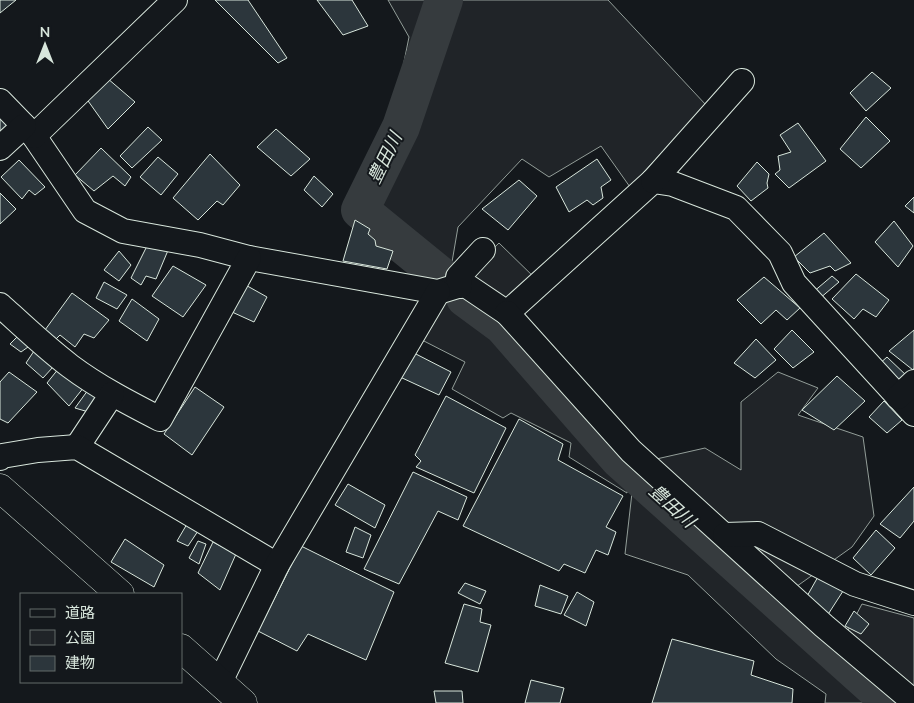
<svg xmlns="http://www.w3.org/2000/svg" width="914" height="703" font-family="'Nunito Sans','Noto Sans JP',sans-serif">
  <rect width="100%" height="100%" fill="#14181c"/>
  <!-- green -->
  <g fill="#202428" stroke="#939e99">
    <polygon points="388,0 608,0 706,105 630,187 601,146 549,177 522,159 458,227 451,268 375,205 409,37"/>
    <polygon points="499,243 537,280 505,306 465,276"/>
    <polygon points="452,294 499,328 628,480 627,493 569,457 571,443 511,413 503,418 452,389 465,362 420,339"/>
    <polygon points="778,372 818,388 798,415 863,437 874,516 852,547 793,589 652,460 705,448 741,470 741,402"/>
    <polygon points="633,484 704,544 877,703 825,703 826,694 776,659 688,575 625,554"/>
    <polygon points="862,604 914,618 914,689 846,634"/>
  </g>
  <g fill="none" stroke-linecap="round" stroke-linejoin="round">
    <!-- river -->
    <g stroke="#363b3e" stroke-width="38">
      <polyline points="444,0 401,127 360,210 446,280"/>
      <polyline points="465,298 503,326 619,459 891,703"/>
    </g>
  </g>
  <!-- building -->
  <g fill="#2c363c" stroke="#d8e6dc">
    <polygon points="0,0 16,0 0,13"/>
    <polygon points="215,0 248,0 287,58 278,63"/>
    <polygon points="317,0 352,0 368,26 343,35"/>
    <polygon points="872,72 891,88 866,111 850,93"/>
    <polygon points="107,78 135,102 108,129 86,98"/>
    <polygon points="866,117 890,141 861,168 840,149"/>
    <polygon points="0,118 9,126 0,135"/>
    <polygon points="798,123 826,161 789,188 775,174 780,170 778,156 791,152 780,135"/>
    <polygon points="148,127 162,140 132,168 120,156"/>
    <polygon points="276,129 310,159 291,176 257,147"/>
    <polygon points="101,148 131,177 125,186 113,176 94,191 75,175"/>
    <polygon points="210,154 240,185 223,205 217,201 198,220 173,198"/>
    <polygon points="158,157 178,174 161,195 140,177"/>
    <polygon points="597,159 611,180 601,187 603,198 593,205 587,200 569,212 556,187"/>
    <polygon points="19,160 45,187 35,195 29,190 22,199 1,177"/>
    <polygon points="757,162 769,174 767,183 768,188 751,201 737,186"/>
    <polygon points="314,176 333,194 322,207 304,190"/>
    <polygon points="519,180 537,196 508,230 482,209"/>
    <polygon points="0,193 16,209 0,224"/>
    <polygon points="914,197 914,213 905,206"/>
    <polygon points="355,220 370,229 368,234 375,240 376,246 393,251 387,269 343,261"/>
    <polygon points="894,221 913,246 898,267 875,242"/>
    <polygon points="824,233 851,263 835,271 830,266 810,273 794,257"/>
    <polygon points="148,244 169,248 156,279 146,276 141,285 131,278"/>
    <polygon points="119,251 131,265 119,281 104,270"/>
    <polygon points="173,266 206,285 183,317 152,296"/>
    <polygon points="856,274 889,300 876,317 863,309 854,319 832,299"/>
    <polygon points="832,276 839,282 819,299 812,293"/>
    <polygon points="764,277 800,308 787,320 776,310 761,324 737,300"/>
    <polygon points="104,282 127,295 117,309 96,298"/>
    <polygon points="242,283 267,297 254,322 232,312"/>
    <polygon points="72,293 109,320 94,338 84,334 75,347 60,335 55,340 45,330"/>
    <polygon points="132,299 159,319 147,341 119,321"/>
    <polygon points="792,330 814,352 793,368 774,349"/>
    <polygon points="914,330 914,368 913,370 889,351"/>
    <polygon points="19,335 28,347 21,352 10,344"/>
    <polygon points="756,339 776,360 755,378 734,363"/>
    <polygon points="34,351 53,367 43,378 26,363"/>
    <polygon points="412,352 451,372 439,395 400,377"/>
    <polygon points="887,357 908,377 898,389 878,365"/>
    <polygon points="59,368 84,387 69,406 47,383"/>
    <polygon points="9,372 37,392 8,423 0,419 0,382"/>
    <polygon points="837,376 865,401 834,430 802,410"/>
    <polygon points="195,387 224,407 192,455 164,434"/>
    <polygon points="88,390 100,399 92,413 75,408"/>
    <polygon points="446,396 506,428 474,493 416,467 421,461 415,455"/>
    <polygon points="884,401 902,420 887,433 869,417"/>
    <polygon points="519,419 563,444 558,460 623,496 606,527 616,532 608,555 596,550 585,573 564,564 559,571 463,526"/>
    <polygon points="413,472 467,497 458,520 438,511 399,584 364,569"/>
    <polygon points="348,484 385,505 375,528 335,505"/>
    <polygon points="914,487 914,521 900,538 880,524"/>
    <polygon points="187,524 200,528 188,546 177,541"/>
    <polygon points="355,527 371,535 363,558 346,552"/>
    <polygon points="876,530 895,548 871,575 853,558"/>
    <polygon points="125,539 164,565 154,587 111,562"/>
    <polygon points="198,541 206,544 199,564 189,558"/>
    <polygon points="213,542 236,554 220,590 198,573"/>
    <polygon points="301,546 394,592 366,660 308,634 297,651 258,631"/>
    <polygon points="819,575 845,588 827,616 802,605"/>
    <polygon points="465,583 486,591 480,604 458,593"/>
    <polygon points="540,585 568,596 561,614 535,606"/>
    <polygon points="577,592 594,602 586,626 564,615"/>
    <polygon points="464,604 482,609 480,622 491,625 478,672 445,663"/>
    <polygon points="854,611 869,624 861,634 845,626"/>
    <polygon points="672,639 754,661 751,675 793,689 792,703 652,703"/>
    <polygon points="531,680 564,688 560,703 525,703"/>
    <polygon points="434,691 462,691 463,703 436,703"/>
  </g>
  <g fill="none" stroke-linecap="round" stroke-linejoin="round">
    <!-- minor casing -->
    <g stroke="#d8e6dc" stroke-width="26">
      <g id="minor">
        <polyline points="0,101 34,136 85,211 123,231 200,245 249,258 438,292 464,284 507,313 653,181 673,184 736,208 780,253 794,283 914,414"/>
        <polyline points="34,136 175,0"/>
        <polyline points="0,148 24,126"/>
        <polyline points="653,181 742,81"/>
        <polyline points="460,286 458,277 483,250"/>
        <path d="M0,305c23,21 45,42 70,61 28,21 59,37 90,53l89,-161"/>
        <polyline points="507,313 631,451 824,626 914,702"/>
        <polyline points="898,397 914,382"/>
        <polyline points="77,447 112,394"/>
        <polyline points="0,458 2,456 38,450 77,447 277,565"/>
        <polyline points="725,535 758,534 855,584 914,603"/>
        <polyline points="220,682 277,565 438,292"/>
      </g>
    </g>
    <!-- major casing -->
    <g stroke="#d8e6dc" stroke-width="29">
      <g id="major">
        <polyline points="0,488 120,594"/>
        <polyline points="181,648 243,703"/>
      </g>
    </g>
    <!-- minor -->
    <use href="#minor" stroke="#14181c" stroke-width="24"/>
    <!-- major -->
    <use href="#major" stroke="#14181c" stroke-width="28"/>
  </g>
  <g text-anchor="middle" stroke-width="4" stroke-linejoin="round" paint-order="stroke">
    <!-- water labels -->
    <g font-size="18" font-style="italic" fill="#d8e6dc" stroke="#14181c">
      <text transform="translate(385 158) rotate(-64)" y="6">豊田川</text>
      <text transform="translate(672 506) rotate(42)" y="6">豊田川</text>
    </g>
  </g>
  <!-- legend -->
  <rect x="20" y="593" width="162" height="90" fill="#14181c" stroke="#626a69"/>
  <rect x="30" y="609" width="25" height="8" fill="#14181c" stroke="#626a69"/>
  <text x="65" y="618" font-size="15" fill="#d8e6dc">道路</text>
  <rect x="30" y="630" width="25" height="15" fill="#202428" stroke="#626a69"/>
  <text x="65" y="643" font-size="15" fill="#d8e6dc">公園</text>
  <rect x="30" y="656" width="25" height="15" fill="#2c363c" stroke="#626a69"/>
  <text x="65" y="668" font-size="15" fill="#d8e6dc">建物</text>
  <!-- north arrow -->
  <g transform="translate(45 45)" stroke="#14181c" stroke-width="4" paint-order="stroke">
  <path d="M0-4L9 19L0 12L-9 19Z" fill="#d8e6dc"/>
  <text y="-8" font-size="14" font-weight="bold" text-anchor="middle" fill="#d8e6dc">N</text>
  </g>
</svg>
